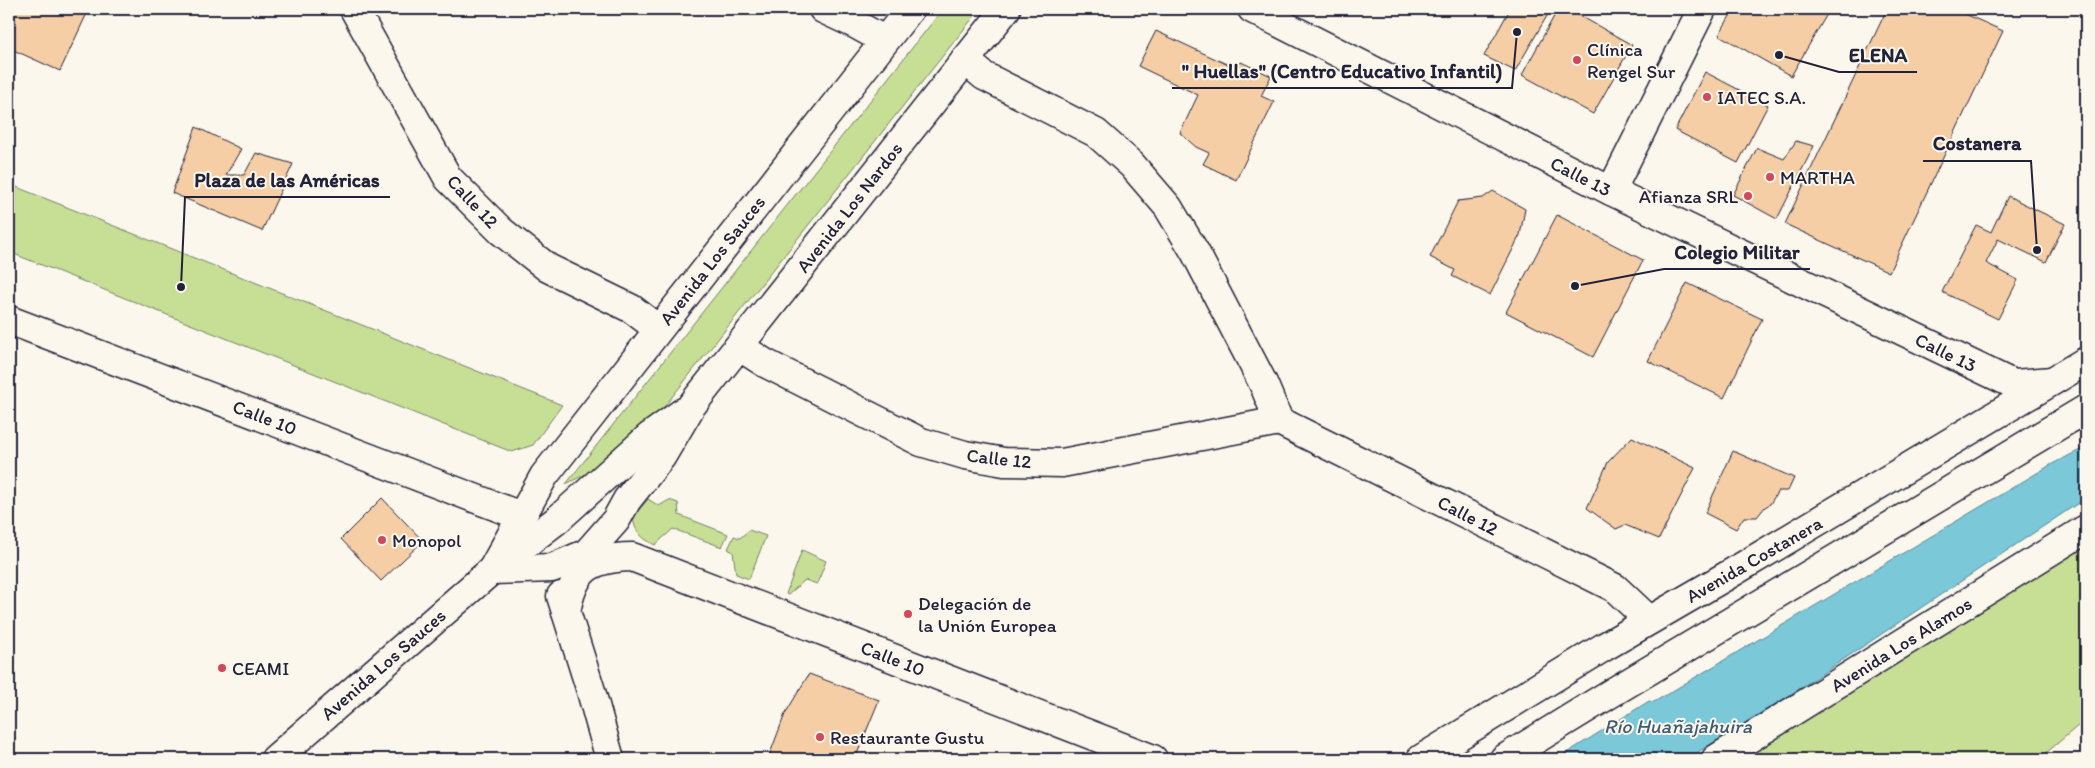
<svg xmlns="http://www.w3.org/2000/svg" width="2095" height="768" font-family="Itim,sans-serif">
  <rect width="100%" height="100%" fill="#fbf7ec"/>
  <filter id="ink" filterUnits="userSpaceOnUse"><feTurbulence type="fractalNoise" baseFrequency=".02" numOctaves="2"/><feDisplacementMap in="SourceGraphic" scale="10" xChannelSelector="R" yChannelSelector="G"/><feConvolveMatrix kernelMatrix="1 2 1 2 8 2 1 2 1" color-interpolation-filters="sRGB"/></filter>
  <g filter="url(#ink)">
    <!-- green -->
    <g fill="#c6df95" stroke="#748068">
      <polygon points="943,9 980,9 664,407 596,469 566,484"/>
      <polygon points="9,184 562,405 533,445 512,452 9,252"/>
      <path d="M648,499l11,7 10,-6 9,3 1,12 49,19 -6,13 -49,-18 -18,16c-12,-6 -21,-13 -22,-28z"/>
      <polygon points="749,530 766,536 749,579 736,574 733,552 728,549 734,536 740,538"/>
      <polygon points="2086,533 2086,719 2039,759 1728,759"/>
      <polygon points="802,550 826,561 817,584 805,580 788,595 786,594"/>
    </g>
    <!-- water -->
    <polygon fill="#7ac8d8" stroke="#578699" points="2086,447 2086,498 1790,695 1687,759 1557,759 1649,701 1654,702 2052,464"/>
    <!-- building -->
    <g fill="#f6cea5" stroke="#22223b">
      <polygon points="9,9 89,9 60,71 9,48"/>
      <polygon points="1510,9 1551,9 1515,71 1484,56"/>
      <polygon points="1558,9 1568,9 1632,45 1593,114 1522,75"/>
      <polygon points="1734,9 1830,9 1791,76 1719,35"/>
      <polygon points="1887,9 1954,9 2003,31 1889,272 1785,224"/>
      <polygon points="1156,31 1237,69 1241,62 1271,76 1261,96 1274,102 1236,180 1203,164 1209,153 1196,147 1180,133 1198,95 1138,66"/>
      <polygon points="1705,72 1768,105 1738,163 1675,130"/>
      <polygon points="196,127 241,149 226,175 244,175 256,153 293,164 262,231 172,193"/>
      <polygon points="1796,141 1814,146 1777,219 1733,195 1757,148 1784,159"/>
      <polygon points="1493,191 1525,209 1520,235 1490,295 1452,276 1455,270 1430,257 1458,201 1483,198"/>
      <polygon points="2008,196 2065,224 2046,262 1998,239 1986,263 2018,280 1998,319 1942,292 1976,225 1991,232"/>
      <polygon points="1557,215 1643,260 1593,357 1506,312"/>
      <polygon points="1687,283 1762,319 1724,398 1648,361"/>
      <polygon points="1632,437 1695,468 1659,539 1625,525 1616,529 1587,508 1608,462"/>
      <polygon points="1733,451 1794,478 1788,491 1778,491 1770,504 1765,507 1757,517 1744,517 1736,529 1705,513"/>
      <polygon points="382,498 423,541 381,581 341,539"/>
      <polygon points="809,674 879,700 855,759 768,759 785,714"/>
    </g>
    <g fill="none" stroke-linecap="round" stroke-linejoin="round">
      <!-- street casing -->
      <g stroke="#22223b" stroke-width="31">
        <g id="street">
          <polyline points="354,9 448,178 501,231 548,268 632,309 658,329"/>
          <polyline points="823,9 855,24 884,40"/>
          <polyline points="1252,9 1611,191 2013,384 2052,381"/>
          <polyline points="965,60 984,76 1096,133 1132,165 1168,207 1195,252 1263,383 1279,421"/>
          <polyline points="1611,191 1702,9"/>
          <polyline points="9,320 521,516"/>
          <polyline points="740,347 765,363 921,442 965,455 1004,462 1062,463 1279,421 1615,588 1649,620"/>
          <polyline points="561,596 591,691 610,759"/>
          <path d="M566,612c8,-43 23,-54 66,-55l521,202"/>
          <polyline points="1716,759 2086,529"/>
        </g>
      </g>
      <!-- secondary casing -->
      <g stroke="#22223b" stroke-width="31">
        <g id="secondary">
          <polyline points="492,570 552,568 587,553 616,520 627,500 662,456 692,405 1006,9"/>
          <polyline points="492,570 544,476 910,9"/>
          <polyline points="275,759 492,570 557,520 650,436 683,412"/>
          <polyline points="1421,759 1604,647 1728,575 2086,361"/>
          <polyline points="1504,759 1608,695 2086,409"/>
        </g>
      </g>
      <!-- street -->
      <use href="#street" stroke="#fbf7ec" stroke-width="28"/>
      <!-- secondary -->
      <use href="#secondary" stroke="#fbf7ec" stroke-width="28"/>
    </g>
  </g>
  <!-- markers -->
  <g fill="#d1495b" stroke="#fbf7ec" stroke-width="2">
    <circle cx="1577" cy="60" r="5"/>
    <circle cx="1707" cy="97" r="5"/>
    <circle cx="1770" cy="177" r="5"/>
    <circle cx="1748" cy="196" r="5"/>
    <circle cx="382" cy="540" r="5"/>
    <circle cx="908" cy="614" r="5"/>
    <circle cx="222" cy="668" r="5"/>
    <circle cx="820" cy="737" r="5"/>
  </g>
  <g text-anchor="middle" stroke-width="4" stroke-linejoin="round" paint-order="stroke">
    <!-- poi labels -->
    <g font-size="19" fill="#22223b" stroke="#fbf7ec" text-anchor="start">
      <text x="1587" y="56">Clínica<tspan x="1587" dy="22">Rengel Sur</tspan></text>
      <text x="1717" y="104">IATEC S.A.</text>
      <text x="1780" y="184">MARTHA</text>
      <text x="1738" y="203" text-anchor="end">Afianza SRL</text>
      <text x="392" y="547">Monopol</text>
      <text x="918" y="610">Delegación de<tspan x="918" dy="22">la Unión Europea</tspan></text>
      <text x="232" y="675">CEAMI</text>
      <text x="830" y="744">Restaurante Gustu</text>
    </g>
    <!-- street labels -->
    <g font-size="19" fill="#22223b" stroke="#fbf7ec">
      <text transform="translate(1581 176) rotate(27)" y="7">Calle 13</text>
      <text transform="translate(473 201) rotate(47)" y="7">Calle 12</text>
      <text transform="translate(849 207) rotate(-52)" y="7">Avenida Los Nardos</text>
      <text transform="translate(712 260) rotate(-52)" y="7">Avenida Los Sauces</text>
      <text transform="translate(1946 352) rotate(26)" y="7">Calle 13</text>
      <text transform="translate(265 417) rotate(21)" y="7">Calle 10</text>
      <text transform="translate(999 458) rotate(6)" y="7">Calle 12</text>
      <text transform="translate(1468 515) rotate(27)" y="7">Calle 12</text>
      <text transform="translate(1754 559) rotate(-30)" y="7">Avenida Costanera</text>
      <text transform="translate(1901 644) rotate(-32)" y="7">Avenida Los Alamos</text>
      <text transform="translate(893 658) rotate(21)" y="7">Calle 10</text>
      <text transform="translate(383 664) rotate(-41)" y="7">Avenida Los Sauces</text>
    </g>
    <!-- water labels -->
    <g font-size="20" font-style="italic" fill="#415c72" stroke="#fbf7ec">
      <text x="1678" y="733">Río Huañajahuira</text>
    </g>
  </g>
  <!-- callouts -->
  <path fill="none" stroke="#22223b" stroke-width="2" d="M1779 55L1839 72H1917M1517 32L1512 88H1172M2037 250L2031 161H1923M181 287L185 197H390M1575 286L1664 269H1810"/>
  <g fill="#22223b" stroke="#fbf7ec" stroke-width="2">
    <circle cx="1779" cy="55" r="5"/>
    <circle cx="1517" cy="32" r="5"/>
    <circle cx="2037" cy="250" r="5"/>
    <circle cx="181" cy="287" r="5"/>
    <circle cx="1575" cy="286" r="5"/>
  </g>
  <g font-size="20" text-anchor="middle" font-weight="bold" fill="#22223b" stroke="#fbf7ec" stroke-width="4" stroke-linejoin="round" paint-order="stroke">
    <text x="1878" y="62">ELENA</text>
    <text x="1342" y="78">" Huellas" (Centro Educativo Infantil)</text>
    <text x="1977" y="150">Costanera</text>
    <text x="287" y="187">Plaza de las Américas</text>
    <text x="1737" y="259">Colegio Militar</text>
  </g>
  <!-- margin -->
  <rect width="2095" height="768" fill="none" stroke="#fbf7ec" stroke-width="30"/>
  <rect x="15" y="15" width="2065" height="738" fill="none" stroke="#22223b" stroke-width="2" filter="url(#ink)"/>
</svg>
